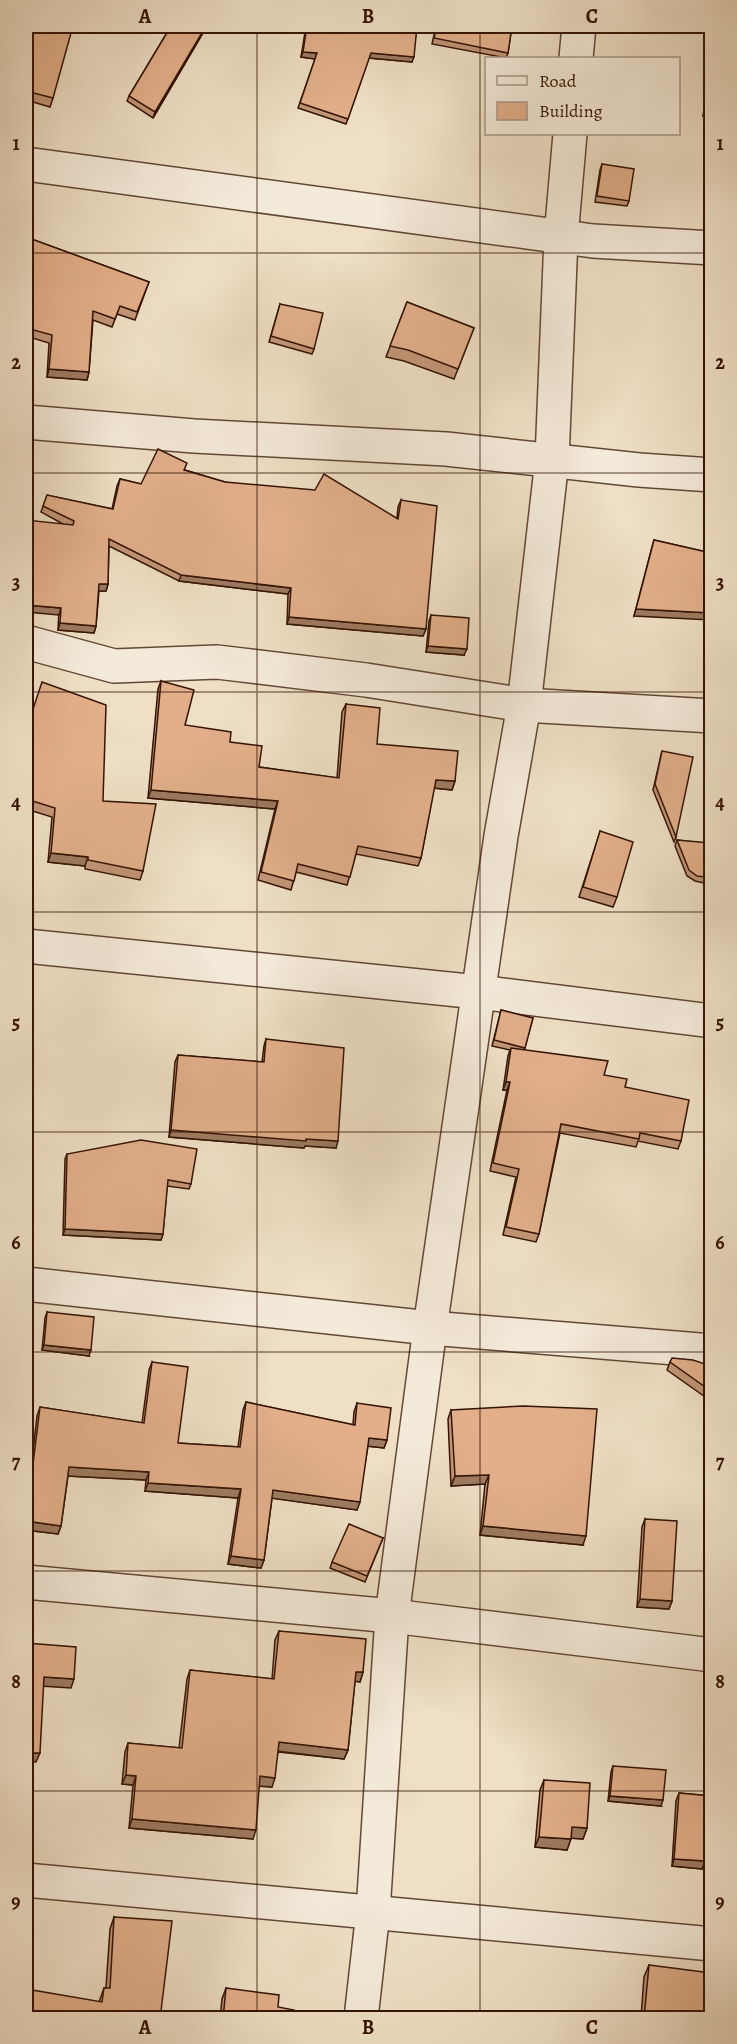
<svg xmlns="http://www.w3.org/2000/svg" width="737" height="2044" font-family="Alegreya,serif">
  <rect width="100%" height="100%" fill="#eedfc5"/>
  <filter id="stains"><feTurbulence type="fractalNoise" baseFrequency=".00333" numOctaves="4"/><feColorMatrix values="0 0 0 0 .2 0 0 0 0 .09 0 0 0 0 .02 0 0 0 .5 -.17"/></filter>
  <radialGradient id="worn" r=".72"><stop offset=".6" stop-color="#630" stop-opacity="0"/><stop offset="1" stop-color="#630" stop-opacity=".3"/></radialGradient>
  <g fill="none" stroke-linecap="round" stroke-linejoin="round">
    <!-- minor casing -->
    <g stroke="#634735" stroke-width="36">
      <g id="minor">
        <polyline points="576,58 579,26"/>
        <polyline points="26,164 593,241 712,248"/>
        <polyline points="26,422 194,436 446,449 639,470 712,475"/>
        <polyline points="26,642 114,666 217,662 366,680 524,705 712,716"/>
        <polyline points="26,946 478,992 712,1021"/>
        <polyline points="26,1284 430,1328 712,1351"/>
        <polyline points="26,1582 392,1616 712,1655"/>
        <polyline points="26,1880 712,1944"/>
        <polyline points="361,2018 373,1912 392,1616 430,1328 501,836 524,705 552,460 561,237 570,134"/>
      </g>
    </g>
    <!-- minor -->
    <use href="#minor" stroke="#f4ead9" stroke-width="33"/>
  </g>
  <!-- wall -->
  <g fill="#c29677" stroke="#351405" stroke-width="1.5">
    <polygon points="26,26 53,98 50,107 26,100"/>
    <polygon points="171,26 207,26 153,118 127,101 129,96"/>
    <polygon points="306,26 417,26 412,62 369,58 346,124 298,108 315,59 301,57"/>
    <polygon points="436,26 512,26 508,53 506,58 432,44"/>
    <polygon points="711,61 711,116 703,116"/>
    <polygon points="602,164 629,201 627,206 595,202 600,170"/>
    <polygon points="26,237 149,282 135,320 117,314 112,327 93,320 89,372 87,380 47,377 49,343 26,336"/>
    <polygon points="407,302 474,328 454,379 404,361 386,357"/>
    <polygon points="280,304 314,349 312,354 269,342"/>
    <polygon points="185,470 225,482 397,518 398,507 401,500 426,629 423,636 287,624 288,594 179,581 109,546 108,584 106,591 99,591 96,626 94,633 58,630 63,524 41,512 47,495 112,509 117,486 120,479 141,484"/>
    <polygon points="654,540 711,553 634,616 652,547"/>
    <polygon points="431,615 464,655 426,652 429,621"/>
    <polygon points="161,681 185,725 230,742 259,767 337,778 342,712 346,704 377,744 455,781 452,790 434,788 421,858 418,866 356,854 347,885 296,872 291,890 258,880 275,809 148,798 158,689"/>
    <polygon points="26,730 103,801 143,871 140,880 85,869 85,866 48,862 52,817 26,809"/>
    <polygon points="662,751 676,837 674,842 653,790"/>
    <polygon points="600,832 617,897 613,907 579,897"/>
    <polygon points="677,840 711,844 711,879 704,883 695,881 687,876 675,846"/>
    <polygon points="501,1010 533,1018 524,1050 604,1075 625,1087 681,1141 678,1149 638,1141 636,1147 560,1133 539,1234 536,1242 503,1235 516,1177 490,1171 507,1090 503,1090 508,1056 510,1050 492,1046"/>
    <polygon points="266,1039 336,1148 305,1146 304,1148 169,1137 175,1062 178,1055 262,1062 264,1046"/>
    <polygon points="67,1154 191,1184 189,1189 167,1186 163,1234 161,1240 63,1235 65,1159"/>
    <polygon points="47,1312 89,1356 42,1350 45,1318"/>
    <polygon points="152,1362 178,1443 238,1447 243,1410 246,1402 353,1425 354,1412 357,1403 387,1440 384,1448 368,1446 357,1510 272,1498 264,1560 261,1568 228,1564 238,1498 145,1491 146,1480 68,1476 61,1526 58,1534 26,1530 26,1512 37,1416 40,1407 142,1423 149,1370"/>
    <polygon points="670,1362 711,1366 711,1401 667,1370"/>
    <polygon points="451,1410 583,1545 480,1535 485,1484 451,1486 448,1419"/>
    <polygon points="645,1519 672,1601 669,1609 637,1607 642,1527"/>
    <polygon points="383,1538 365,1582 330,1568 332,1562"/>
    <polygon points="279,1631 363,1672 360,1682 355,1681 348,1750 344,1759 278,1752 272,1787 259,1786 253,1839 129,1828 133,1785 122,1784 125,1752 128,1743 179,1748 187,1679 190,1670 272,1679 275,1640"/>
    <polygon points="613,1766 661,1806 608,1801 611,1772"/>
    <polygon points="544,1780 587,1828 583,1839 571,1838 567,1850 535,1847 540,1790"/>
    <polygon points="679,1793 711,1796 711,1837 707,1837 705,1861 702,1869 672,1866 676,1801"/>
    <polygon points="114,1917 160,2019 99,2002 104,1988 106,1988 110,1929"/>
    <polygon points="649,1965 711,2019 598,2019 600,2014 641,2017 644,1977"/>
    <polygon points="226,1988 278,2007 292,2019 220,2019 222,1999"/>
  </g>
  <!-- shaded-wall -->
  <g fill="#9e7a61" stroke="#351405" stroke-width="1.5">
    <polygon points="206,26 207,26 153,118 155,112"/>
    <polygon points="303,52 317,53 315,59 301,57"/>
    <polygon points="371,53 414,57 412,62 369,58"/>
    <polygon points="705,110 711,111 711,116 703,116"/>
    <polygon points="49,369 89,372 87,380 47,377"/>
    <polygon points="181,575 291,588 288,594 179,581"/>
    <polygon points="99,584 108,584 106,591 97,591"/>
    <polygon points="26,605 61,608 59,615 26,612"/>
    <polygon points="636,609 711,613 711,620 634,616"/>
    <polygon points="289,617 426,629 423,636 287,624"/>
    <polygon points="60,623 96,626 94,633 58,630"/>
    <polygon points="428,646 467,649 464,655 426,652"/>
    <polygon points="436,780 455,781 452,790 433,788"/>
    <polygon points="151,790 278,801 275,809 148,798"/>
    <polygon points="51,853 88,857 85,866 48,862"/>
    <polygon points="711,875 711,879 704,883 706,877"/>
    <polygon points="506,1082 510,1082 507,1090 503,1090"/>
    <polygon points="171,1130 306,1139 338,1141 336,1148 305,1146 304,1148 169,1137"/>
    <polygon points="65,1229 163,1234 161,1240 63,1235"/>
    <polygon points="44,1345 91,1350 89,1356 42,1350"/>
    <polygon points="369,1438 387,1440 384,1448 366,1446"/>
    <polygon points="69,1467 149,1472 146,1480 66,1476"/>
    <polygon points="489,1475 485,1484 451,1486 455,1476"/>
    <polygon points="148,1483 241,1489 238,1498 145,1491"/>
    <polygon points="273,1490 360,1502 357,1510 270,1498"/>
    <polygon points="26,1521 61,1526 58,1534 26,1530"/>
    <polygon points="483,1526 586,1536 583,1545 480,1535"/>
    <polygon points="231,1556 264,1560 261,1568 228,1564"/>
    <polygon points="640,1599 672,1601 669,1609 637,1607"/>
    <polygon points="356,1672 363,1672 360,1682 353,1681"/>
    <polygon points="44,1677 74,1679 71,1688 41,1686"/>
    <polygon points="279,1742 348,1750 344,1759 276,1751"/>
    <polygon points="26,1753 40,1753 36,1762 26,1761"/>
    <polygon points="126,1775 136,1776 133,1785 122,1784"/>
    <polygon points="260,1776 275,1778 272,1787 256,1786"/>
    <polygon points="610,1796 663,1800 661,1806 608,1801"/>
    <polygon points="132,1819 256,1830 253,1839 129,1828"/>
    <polygon points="572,1827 587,1828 583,1839 568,1838"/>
    <polygon points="708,1829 711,1829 711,1837 705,1837"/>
    <polygon points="539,1837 571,1839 567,1850 535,1847"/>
    <polygon points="674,1859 705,1861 702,1869 672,1866"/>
  </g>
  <!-- building -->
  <g fill="#e2af8a" stroke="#351405" stroke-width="1.5">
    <polygon points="26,26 41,26 71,33 53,98 26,91"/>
    <polygon points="171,26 206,26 155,112 129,96"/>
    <polygon points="307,26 417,26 414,57 371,53 348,119 300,103 317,53 303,52"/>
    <polygon points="437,26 512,26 508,53 434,38"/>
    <polygon points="711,69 711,111 705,110"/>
    <polygon points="602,164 634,169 629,201 597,196"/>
    <polygon points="26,237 149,282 137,312 120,306 115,319 93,311 89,372 49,369 52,335 26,328"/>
    <polygon points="407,302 474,328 458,369 408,350 390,346"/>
    <polygon points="280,304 323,313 314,349 271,336"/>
    <polygon points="158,449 187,463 184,470 225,482 315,490 324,474 398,519 401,500 437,506 426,629 289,617 291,588 181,575 109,539 108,584 99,584 96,626 60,623 61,608 26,605 26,520 73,525 74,521 43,506 47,495 113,509 120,479 141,484"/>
    <polygon points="654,540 711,553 711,613 636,609"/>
    <polygon points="431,615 469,618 467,649 428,646"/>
    <polygon points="161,681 194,690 185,725 231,732 230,742 262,746 259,767 339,778 346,704 380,708 377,744 458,751 455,781 436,780 421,858 358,846 350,877 298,864 294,881 261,872 278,801 151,790"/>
    <polygon points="42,682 106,705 103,801 156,804 143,871 88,860 88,857 51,853 55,808 26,799 26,730"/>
    <polygon points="662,751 693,757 676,837 655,784"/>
    <polygon points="600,831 633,842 617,897 583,887"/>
    <polygon points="677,840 710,843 711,844 711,875 706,877 697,876 689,870"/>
    <polygon points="501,1010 533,1018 525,1048 494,1040"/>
    <polygon points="266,1039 344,1048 338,1141 306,1139 306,1141 171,1130 178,1055 264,1062"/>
    <polygon points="511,1048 608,1061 604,1075 627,1079 625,1087 689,1100 681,1141 640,1133 639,1139 561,1124 539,1234 506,1227 519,1169 493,1163 510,1082 506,1082"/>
    <polygon points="141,1140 197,1149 191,1184 168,1180 163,1234 65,1229 67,1154"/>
    <polygon points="47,1312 94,1317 91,1350 44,1345"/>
    <polygon points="672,1358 693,1360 711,1366 711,1391 670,1362"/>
    <polygon points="152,1362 188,1367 178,1443 240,1447 246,1402 355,1425 357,1403 391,1408 387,1440 369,1438 360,1502 273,1490 264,1560 231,1556 241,1489 148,1483 149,1472 69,1467 61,1526 26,1521 40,1407 144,1423"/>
    <polygon points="523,1406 597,1409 586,1536 483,1526 489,1475 455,1476 451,1410"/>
    <polygon points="645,1519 677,1521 672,1601 640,1599"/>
    <polygon points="349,1524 383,1538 367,1576 332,1562"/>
    <polygon points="279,1631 366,1639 363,1672 356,1672 348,1750 279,1742 275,1778 260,1776 256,1830 132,1819 136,1776 126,1775 128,1743 182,1748 190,1670 274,1679"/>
    <polygon points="26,1643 76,1647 74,1679 44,1677 40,1753 26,1753"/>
    <polygon points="613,1766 666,1770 663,1800 610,1796"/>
    <polygon points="544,1780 590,1783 587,1828 572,1827 571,1839 539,1837"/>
    <polygon points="679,1793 711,1796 711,1829 708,1829 705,1861 674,1859"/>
    <polygon points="114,1917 172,1921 160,2019 26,2019 26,1989 102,2002 104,1988 110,1988"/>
    <polygon points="649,1965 711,1973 711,2019 599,2019 600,2014 644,2018"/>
    <polygon points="226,1988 279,1995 278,2007 294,2010 292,2019 223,2019"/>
  </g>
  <!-- grid -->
  <path fill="none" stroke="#351405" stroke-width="1.5" stroke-opacity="0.55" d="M257,26v1992M480,26v1992M26,253h686M26,473h686M26,692h686M26,912h686M26,1132h686M26,1352h686M26,1571h686M26,1791h686"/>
  <!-- margin -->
  <rect width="737" height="2044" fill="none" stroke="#eedfc5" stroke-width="66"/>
  <!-- legend -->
  <rect x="485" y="57" width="195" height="78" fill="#f4ead9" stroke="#a89484" stroke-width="1.5"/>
  <rect x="497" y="76" width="30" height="9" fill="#f4ead9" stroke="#a89484" stroke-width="1.5"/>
  <text x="539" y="87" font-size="18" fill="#351405">Road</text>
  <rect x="497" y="102" width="30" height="18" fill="#e2af8a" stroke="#a89484" stroke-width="1.5"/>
  <text x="539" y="117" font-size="18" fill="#351405">Building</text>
  <rect x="33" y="33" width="671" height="1978" fill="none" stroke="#351405" stroke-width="2"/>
  <g font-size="20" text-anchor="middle" font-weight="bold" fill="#351405">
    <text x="145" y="23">A</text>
    <text x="368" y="23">B</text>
    <text x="592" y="23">C</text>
    <text x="16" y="150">1</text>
    <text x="720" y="150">1</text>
    <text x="16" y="369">2</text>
    <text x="720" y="369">2</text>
    <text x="16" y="589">3</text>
    <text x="720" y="589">3</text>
    <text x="16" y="809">4</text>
    <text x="720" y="809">4</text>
    <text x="16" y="1029">5</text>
    <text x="720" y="1029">5</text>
    <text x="16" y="1249">6</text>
    <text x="720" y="1249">6</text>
    <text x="16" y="1468">7</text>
    <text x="720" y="1468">7</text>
    <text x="16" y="1688">8</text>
    <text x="720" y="1688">8</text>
    <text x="16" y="1908">9</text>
    <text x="720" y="1908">9</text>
    <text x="145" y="2034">A</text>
    <text x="368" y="2034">B</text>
    <text x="592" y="2034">C</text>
  </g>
  <rect width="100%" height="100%" filter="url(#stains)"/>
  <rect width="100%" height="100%" fill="url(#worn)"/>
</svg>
